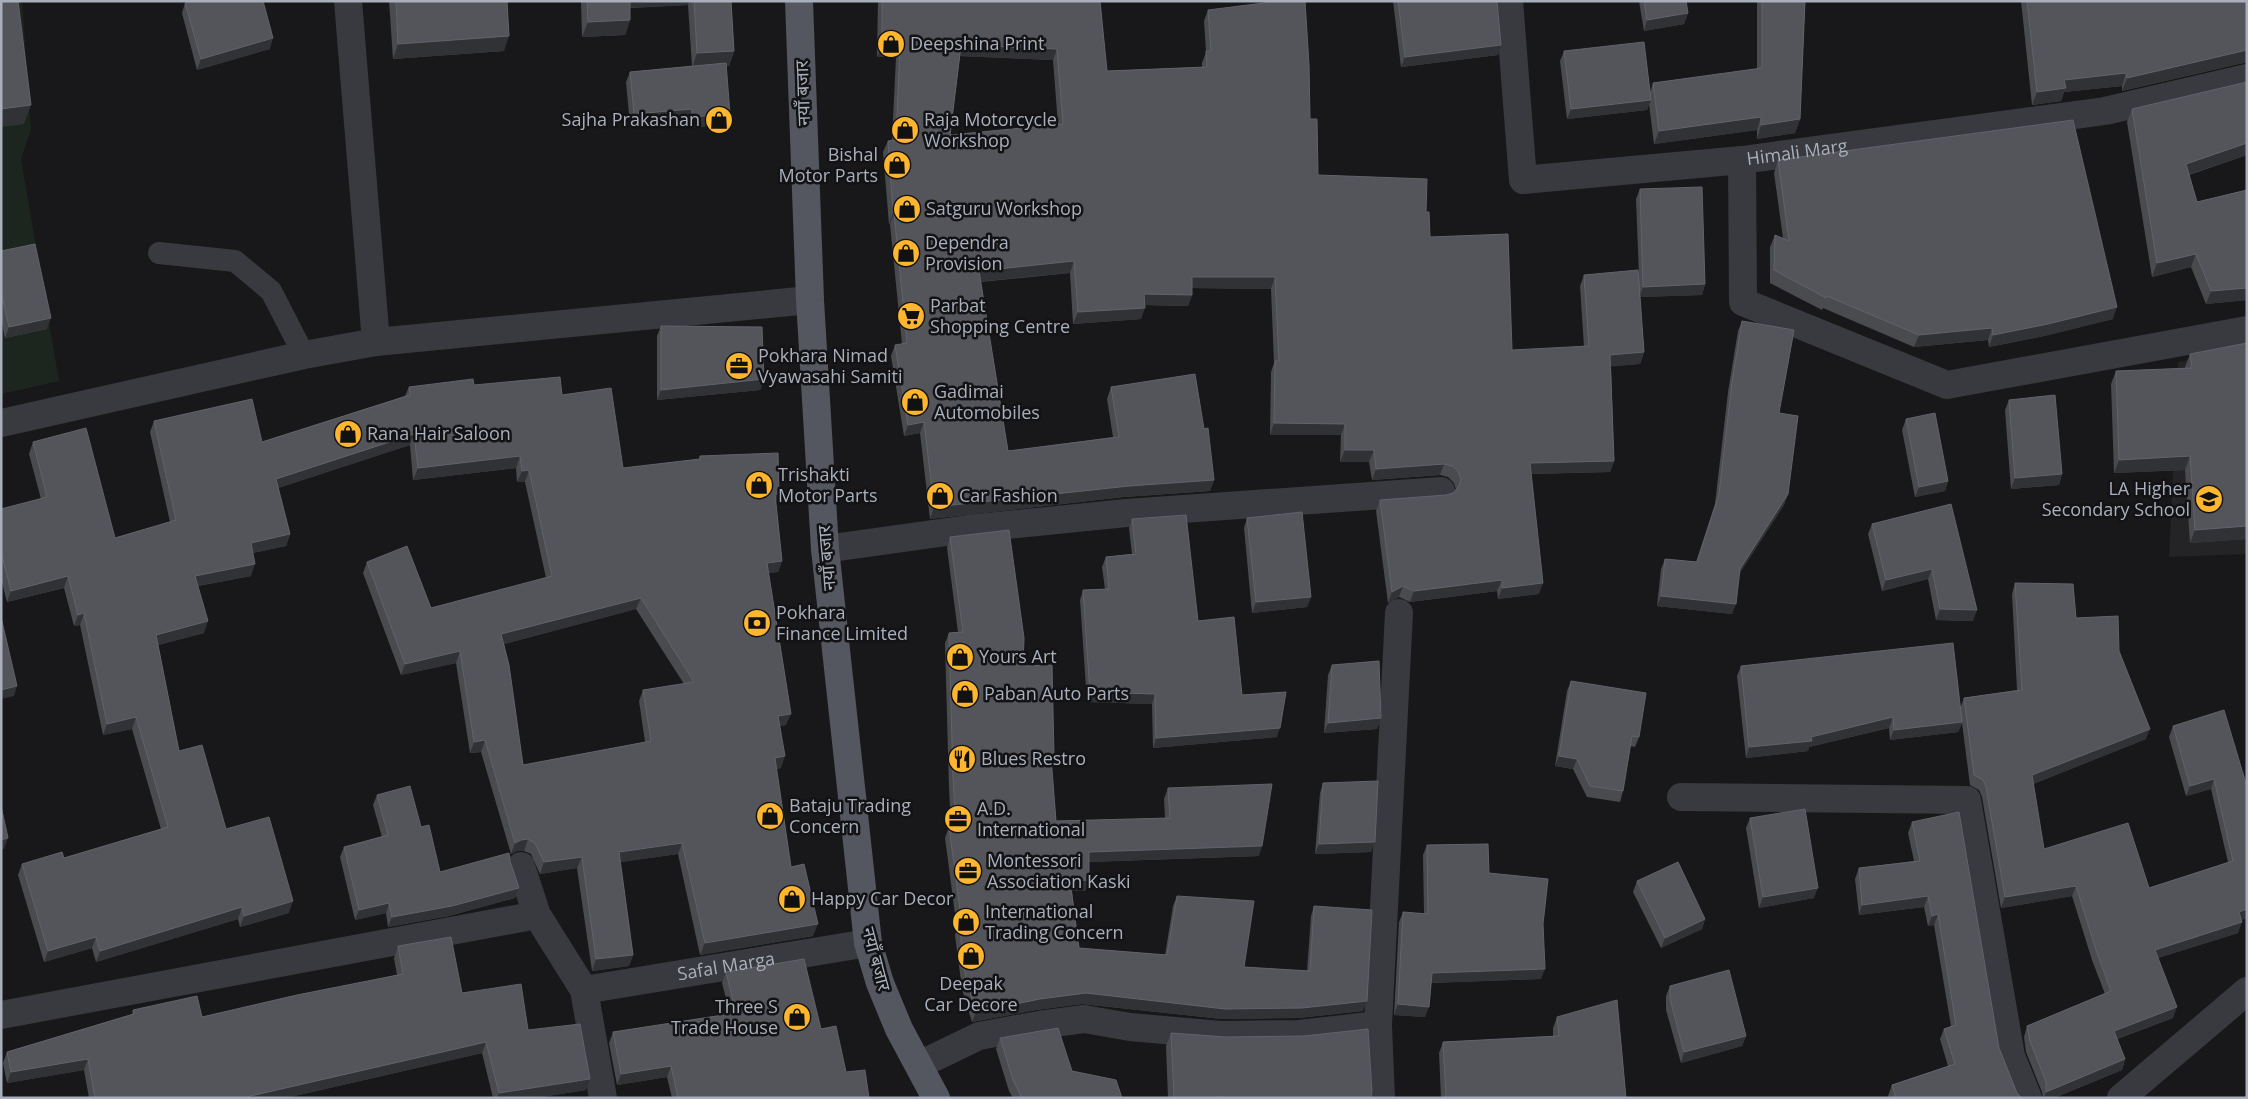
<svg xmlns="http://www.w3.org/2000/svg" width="2248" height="1099" font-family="'Open Sans','Noto Sans Devanagari',sans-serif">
  <rect width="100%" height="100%" fill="#18181a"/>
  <!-- built -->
  <polygon fill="#242427" points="2238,350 2247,444 2247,554 2169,557 2178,362"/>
  <!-- green -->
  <polygon fill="#1d261e" points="1,1 22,1 31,129 21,159 59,381 1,394"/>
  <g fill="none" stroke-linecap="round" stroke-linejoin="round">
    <!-- service -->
    <polyline stroke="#383a3f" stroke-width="22" points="159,253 235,261 271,291 304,355"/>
    <!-- minor -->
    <g stroke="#383a3f" stroke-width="28">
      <polyline points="348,1 376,342"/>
      <path id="s1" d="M1509,1l14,179 219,-20 363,-49 142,-33"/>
      <polyline points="1742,160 1743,302 1947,385 2247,330"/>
      <polyline points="1,423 304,355 376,342 810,300"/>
      <polyline points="825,549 968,529 1126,513 1441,491"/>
      <polyline points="1681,797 1967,800 2011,1056 2028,1098"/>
      <polyline points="521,866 537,915 584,990 603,1098"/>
      <path id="s2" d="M584,990l284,-47"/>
      <polyline points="1,1015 537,915"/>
      <polyline points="919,1065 979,1036 1039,1025 1084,1019 1130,1027 1221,1035 1299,1034 1378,1025"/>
      <polyline points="1381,1098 1378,1025 1399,613"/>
    </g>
    <!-- tertiary -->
    <polyline stroke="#383a3f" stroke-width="28" points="2121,1098 2247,991"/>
    <!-- primary -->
    <polyline stroke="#54575f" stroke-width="28" points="799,1 810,300 825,549 868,943 880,983 899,1029 936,1098"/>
  </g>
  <!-- wall -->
  <g fill="#494b4f" fill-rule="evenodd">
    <polygon points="389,1 507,1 504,51 393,59"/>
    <polygon points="581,1 731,1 734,51 729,66 726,66 726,124 689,128 688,119 630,125 626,82 630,72 692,66 688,5 630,8 630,20 625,35 582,37"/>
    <path d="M878,1h222l7,70 95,-4v-4l4,-11 -2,-31 4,-11 102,109 8,56 108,37 4,25 82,113 72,-3 -4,-61 4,-11 55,1 -3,-77 4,-10 65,95 -3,11 -62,2 4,55 -4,12 -29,2 3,95 -4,11 -79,2 8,120 -41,5 -1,-8 -87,11 -11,-5 -11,6 -12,-92 4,-11 66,-5 7,-2 3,-3 -2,-7 -6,-6 -8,-2 -68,5 -3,-18h-29l1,-27h-71l1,-63 3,-9 -3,-74 -79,-1v7l-4,11 -43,-1 -4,14 -68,5 -3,-51 -90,9 28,169 105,-14 -6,-38 4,-12 93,42 10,51 -4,11 -86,6 -194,22 -10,-86 -16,3 -13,-80 4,-11 7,-1 -12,-120h-1l-6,-72 5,-11 4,-1 4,-83h-19zM960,56l93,4 5,65 -108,10z"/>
    <polygon points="1393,1 1497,1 1498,55 1401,67"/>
    <polygon points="1639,1 1686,1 1688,13 1684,24 1644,31"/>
    <polygon points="1757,1 1805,1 1800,119 1795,133 1757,139 1757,130 1654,144 1649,104 1647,110 1567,119 1560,61 1564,51 1650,92 1653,83 1757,69"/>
    <polygon points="2021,1 2247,1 2247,63 2243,63 2122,91 2122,86 2064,92 2061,101 2032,105"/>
    <polygon points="185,3 270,49 197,70 182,13"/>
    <polygon points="2247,82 2247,155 2189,175 2197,202 2247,190 2247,300 2206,304 2191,267 2152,277 2127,122 2132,109"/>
    <polygon points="1778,160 2113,319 2044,336 1989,347 1988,340 1914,347 1823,308 1822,310 1770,283 1770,247 1775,235 1783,238 1774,173"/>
    <polygon points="1,251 47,329 5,338 1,319"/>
    <polygon points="1742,321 1779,413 1788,494 1784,505 1739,574 1732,614 1657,606 1661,569 1665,559 1696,562 1715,504 1728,392 1738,331"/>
    <polygon points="661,326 764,379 760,390 657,400 657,336"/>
    <polygon points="2190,354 2247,539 2190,543 2185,470 2114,473 2111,384 2116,371 2185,368 2185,367"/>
    <path d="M474,385l88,10 61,73 76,-9 1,-3 76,48 6,57 -4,11 -10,1 18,152 -7,1 2,42 -5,1 15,98 22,69 -113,19 -22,-101 -58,8 13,93 -4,11 -37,5 -15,-103 -37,6 -9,-20 -7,-3h-7l-6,3 -30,-102 -11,1 -14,-90 -55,12 -38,-102 4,-11 64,46 115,-30 -21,-96h-8l-1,-14 -103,12 -3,-35 -132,43 12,46 -4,12 -33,7 -2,23 -53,10 6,47 -46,12 21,106 47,78 63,84 -49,14 -2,-8 -142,43 -4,-14 -48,14 -26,-87 4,-11 42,-6 97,-29 -29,-100 -29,6 -23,-110 -6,1 -10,-38 -57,14 -6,-23v-70l40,-10 -12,-45 4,-12 82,96 55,-16 -20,-90 4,-11 108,21 143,-46 4,-9zM636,609l48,75 -41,6 -4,11 6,41 -122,23 -19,-121z"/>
    <polygon points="2009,400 2062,474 2059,485 2011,489 2005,410"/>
    <polygon points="1906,419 1948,481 1945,491 1915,497 1902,430"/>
    <polygon points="1951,504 1973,621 1936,620 1928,579 1882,591 1868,534 1872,524"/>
    <polygon points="1247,518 1311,597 1307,607 1252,613 1244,528"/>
    <polygon points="1132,519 1198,621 1242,695 1277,737 1153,748 1152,704 1087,702 1080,600 1083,590 1105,589 1102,567 1106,557 1132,554 1129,528"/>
    <polygon points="950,537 1023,666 1054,757 1051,763 1056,821 1165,818 1164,799 1168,788 1259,856 1089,862 1089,880 1085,891 1072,891 1079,948 1165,955 1173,906 1177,896 1244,967 1307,971 1311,916 1314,906 1363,1011 1298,1018 1222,1019 1082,1004 1036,1010 972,1022 962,989 955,935 957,929 945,838 949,827 951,827 949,788 945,643 949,633 958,632 947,548"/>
    <polygon points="2015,583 2076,618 2119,651 2146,739 2033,784 2044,849 2149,888 2228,862 2211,789 2186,796 2169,737 2173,726 2247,787 2247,918 2241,920 2238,933 2158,958 2173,1018 2117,1039 2125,1059 2122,1070 2054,1098 2043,1098 2042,1092 2026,1052 2024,1037 2027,1026 2105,994 2092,960 2072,896 2001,908 1982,797 1979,790 1970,785 1962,723 1958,732 1890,740 1889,728 1809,747 1808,751 1746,758 1737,676 1741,666 1961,706 1964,698 2017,690 2012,594"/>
    <polygon points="1332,665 1381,718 1377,729 1324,733 1328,675"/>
    <polygon points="1571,681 1639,737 1635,747 1630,746 1623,791 1620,802 1587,797 1573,769 1555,766 1567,691"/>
    <polygon points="1323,783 1371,852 1315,854 1320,793"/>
    <polygon points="377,795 421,827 440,872 510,861 519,888 515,898 449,916 388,927 386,913 355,920 340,857 344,847 382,837 373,805"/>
    <polygon points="1750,818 1814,898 1759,908 1746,828"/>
    <polygon points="1912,822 2017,1093 2022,1098 1889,1098 1888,1096 1892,1085 1948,1066 1940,1039 1944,1029 1951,1026 1934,925 1928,926 1924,907 1859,915 1855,879 1859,868 1914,861 1908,833"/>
    <polygon points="1427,845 1489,873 1543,924 1541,979 1431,983 1425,1017 1394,1015 1399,922 1403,912 1424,914 1423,855"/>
    <polygon points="1637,881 1705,919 1702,929 1661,948 1633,892"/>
    <polygon points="398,946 462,993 528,1030 586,1090 535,1098 493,1098 482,1053 286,1098 89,1098 84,1070 7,1083 3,1063 7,1052 132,1014 133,1010 202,1017 397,975 394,958"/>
    <polygon points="726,972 821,1029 846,1072 869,1098 672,1098 667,1077 617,1085 609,1043 613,1032 730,1014 722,983"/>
    <polygon points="1670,986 1746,1036 1742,1046 1681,1063 1666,1010 1666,996"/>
    <polygon points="1557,1017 1626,1098 1441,1098 1439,1053 1443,1042 1553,1036 1553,1028"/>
    <polygon points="1171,1033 1371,1098 1168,1098 1166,1046"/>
    <polygon points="1000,1038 1072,1071 1122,1098 1013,1098 1009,1091 996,1049"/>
  </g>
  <!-- shaded-wall -->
  <g fill="#313235">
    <polygon points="626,1 689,1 688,5 624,8"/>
    <polygon points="1688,13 1684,24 1644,31 1647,20"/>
    <polygon points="630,20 625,35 582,37 588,22"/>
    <polygon points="509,36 504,51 393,59 398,44"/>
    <polygon points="273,38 270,49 197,70 201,59"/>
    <polygon points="882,45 900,45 896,57 877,57"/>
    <polygon points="961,45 1057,49 1053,60 957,56"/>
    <polygon points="1501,45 1498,55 1401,67 1405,57"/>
    <polygon points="2247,50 2247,63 2243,63 2122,91 2127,78"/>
    <polygon points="734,51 729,66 692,68 697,53"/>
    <polygon points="2126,73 2122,86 2064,92 2061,101 2032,105 2037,92 2064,80"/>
    <polygon points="1651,100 1647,110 1567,119 1571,109"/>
    <polygon points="31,105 24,124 1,127 1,109"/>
    <polygon points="692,109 688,119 630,125 634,114"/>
    <polygon points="730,114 726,124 689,128 692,117"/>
    <polygon points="1761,117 1757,130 1654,144 1659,131"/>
    <polygon points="1800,119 1795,133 1757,139 1761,125"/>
    <polygon points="2247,143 2247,155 2181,177 2186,164"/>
    <polygon points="893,213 894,213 890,224 889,224"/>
    <polygon points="2196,254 2191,267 2152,277 2157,263"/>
    <polygon points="1074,261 1070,273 975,282 979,271"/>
    <polygon points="1192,277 1275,277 1271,289 1187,288"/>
    <polygon points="1705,284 1702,295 1639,297 1643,287"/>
    <polygon points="2247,288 2247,300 2206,304 2211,291"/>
    <polygon points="1144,294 1192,295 1188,306 1140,305"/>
    <polygon points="2117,307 2113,319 2044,336 1989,347 1993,335"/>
    <polygon points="1145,308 1141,319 1073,324 1078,312"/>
    <polygon points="51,318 47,329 5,338 9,327"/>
    <polygon points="1992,328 1988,340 1914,347 1919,335"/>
    <polygon points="1644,352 1640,364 1606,367 1610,355"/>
    <polygon points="764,379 760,390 657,400 661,390"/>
    <polygon points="924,422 920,433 904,436 908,425"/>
    <polygon points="1274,423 1345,424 1341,435 1270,435"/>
    <polygon points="414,434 410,445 272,490 276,479"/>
    <polygon points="1345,450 1374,450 1369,462 1340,462"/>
    <polygon points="520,456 516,468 413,480 418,468"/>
    <polygon points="2190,456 2185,470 2114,473 2119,460"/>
    <polygon points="1614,461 1610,472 1526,474 1530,463"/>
    <polygon points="1444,464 1440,475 1372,480 1376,469"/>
    <polygon points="529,470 525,482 517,482 522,471"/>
    <polygon points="2062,474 2059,485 2011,489 2015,478"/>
    <polygon points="1214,480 1210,491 1124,497 930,519 934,507 1129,486"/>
    <polygon points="1948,481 1945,491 1915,497 1919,487"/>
    <polygon points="775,494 779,494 775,505"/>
    <polygon points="1788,494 1784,505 1736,579 1740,569"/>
    <polygon points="2247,526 2247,539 2190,543 2195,530"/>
    <polygon points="290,534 286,546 247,554 251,543"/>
    <polygon points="782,561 778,572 762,574 767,563"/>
    <polygon points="255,564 251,576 191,587 195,576"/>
    <polygon points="1932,569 1928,579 1882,591 1886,580"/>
    <polygon points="68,576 64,588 7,602 11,591"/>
    <polygon points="1502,580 1497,591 1410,602 1414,591"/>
    <polygon points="1543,583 1539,594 1498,599 1502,588"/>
    <polygon points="1403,586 1399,597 1388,603 1392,592"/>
    <polygon points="1661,596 1736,604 1732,614 1657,606"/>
    <polygon points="1311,597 1307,607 1252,613 1256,602"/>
    <polygon points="641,598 636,609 497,646 501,634"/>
    <polygon points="1940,609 1977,610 1973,621 1936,620"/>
    <polygon points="84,613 80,625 74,626 78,615"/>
    <polygon points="208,621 204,633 151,647 156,635"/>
    <polygon points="460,651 456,663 401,675 405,664"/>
    <polygon points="17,686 14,696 1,699 1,690"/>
    <polygon points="1090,692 1155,694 1152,704 1087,702"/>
    <polygon points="791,714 786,725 773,727 778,716"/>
    <polygon points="136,717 132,729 103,735 107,724"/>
    <polygon points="1893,717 1889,728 1809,747 1808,751 1746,758 1749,747 1811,737"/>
    <polygon points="1381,718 1377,729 1324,733 1328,723"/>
    <polygon points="1962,722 1958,732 1890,740 1894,730"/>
    <polygon points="1280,728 1277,737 1153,748 1156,738"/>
    <polygon points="2150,729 2146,739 2028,786 2032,775"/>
    <polygon points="485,740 481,752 470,753 474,742"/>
    <polygon points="785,756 781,768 770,770 775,758"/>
    <polygon points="1559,756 1577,759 1573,769 1555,766"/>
    <polygon points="2214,779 2211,789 2186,796 2190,786"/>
    <polygon points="8,838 4,849 1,849 1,840"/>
    <polygon points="528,839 524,851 517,851 511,854 515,843 521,840"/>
    <polygon points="1375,842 1371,852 1315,854 1319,844"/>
    <polygon points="682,843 678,854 615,863 619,852"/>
    <polygon points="1262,846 1259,856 1086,862 1089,852"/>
    <polygon points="582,857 577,868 540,874 544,862"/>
    <polygon points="1089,880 1085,891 1067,891 1070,881"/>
    <polygon points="2076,886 2072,896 2001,908 2005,897"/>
    <polygon points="519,888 515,898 449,916 388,927 392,917"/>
    <polygon points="1818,888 1814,898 1759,908 1763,897"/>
    <polygon points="1928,896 1924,907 1859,915 1862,905"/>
    <polygon points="293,901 289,913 240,927 244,916"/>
    <polygon points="389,903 386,913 355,920 359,910"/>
    <polygon points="242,907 238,919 96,962 100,951"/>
    <polygon points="2247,909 2247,918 2235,922 2239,912"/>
    <polygon points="1938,914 1934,925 1928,926 1932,916"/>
    <polygon points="1705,919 1702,929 1661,948 1665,938"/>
    <polygon points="2242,922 2238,933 2151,960 2155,950"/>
    <polygon points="818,924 813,936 700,955 705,943"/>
    <polygon points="96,937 92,948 44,962 48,951"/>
    <polygon points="633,955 629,966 592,971 596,959"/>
    <polygon points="1545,969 1541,979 1428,983 1432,973"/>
    <polygon points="1086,993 1367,1001 1363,1011 1298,1018 1222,1019 1082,1004 1036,1010 972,1022 976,1012 1040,999"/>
    <polygon points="1398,1004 1429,1007 1425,1017 1394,1015"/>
    <polygon points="2177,1007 2173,1018 2110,1041 2114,1031"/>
    <polygon points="1746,1036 1742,1046 1681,1063 1684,1052"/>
    <polygon points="486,1042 482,1053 286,1098 242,1098"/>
    <polygon points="88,1059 84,1070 7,1083 11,1072"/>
    <polygon points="2125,1059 2122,1070 2054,1098 2044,1098 2046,1092"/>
    <polygon points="671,1066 667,1077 617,1085 621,1074"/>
    <polygon points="590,1079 586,1090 535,1098 497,1098 499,1093"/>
    <polygon points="1214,1096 1236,1098 1213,1098"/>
  </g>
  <!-- building -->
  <g fill="#54555b" stroke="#61636a" fill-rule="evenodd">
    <polygon points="1,1 18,1 31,105 1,109"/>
    <polygon points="191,1 263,1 273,38 201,59 185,3"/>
    <polygon points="396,1 507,1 509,36 398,44"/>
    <polygon points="587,1 630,1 630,20 588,22"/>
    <polygon points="694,1 731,1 734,51 697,53"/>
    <path d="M882,1h218l7,70 100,-4 -1,-16h5l-3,-41 72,-9h25l4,64 1,54h7l1,56 109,4 -1,33h3l1,25 78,-3 4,116 77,-4 -5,-71 54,-5 6,82 -34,3 4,106 -84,2 13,120 -41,5v-8l-88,11 -11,-5 -11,6 -12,-92 66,-5 7,-2 6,-7 2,-7 -3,-8 -6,-5 -8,-2 -68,5 -2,-19h-29v-26l-71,-1 1,-62h4l-4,-84h-83v18l-48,-1 1,14 -67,4 -4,-51 -95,10 29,180 111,-14 -8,-50 84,-13 9,55 4,-1 6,52 -85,6 -195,21 -10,-85 -16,3 -13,-80 12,-2 -13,-130h-1l-5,-72 8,-1 4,-95h-18zM961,45l96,4 6,75 -113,11z"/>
    <polygon points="1398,1 1497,1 1501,45 1405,57"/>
    <polygon points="1644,1 1686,1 1688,13 1647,20"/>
    <polygon points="1762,1 1805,1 1800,119 1761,125 1761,117 1659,131 1653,83 1762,68"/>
    <polygon points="2027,1 2247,1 2247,50 2127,78 2126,73 2064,80 2066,88 2037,92"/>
    <polygon points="1644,42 1651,100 1571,109 1564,51"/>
    <polygon points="726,63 730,114 692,117 692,109 634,114 630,72"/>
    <polygon points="2247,82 2247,143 2186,164 2197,202 2247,190 2247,288 2211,291 2196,254 2157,263 2132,109"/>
    <polygon points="2073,120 2117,307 2048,324 1993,335 1992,328 1919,335 1827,296 1826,298 1774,270 1775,235 1789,241 1778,160"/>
    <polygon points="1702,187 1705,284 1643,287 1640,189"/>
    <polygon points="35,244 51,318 9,327 1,291 1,251"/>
    <polygon points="1742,321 1794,330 1779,413 1798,416 1788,494 1740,569 1736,604 1661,596 1665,559 1697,562 1719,494 1732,382"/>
    <polygon points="661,326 762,327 764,379 661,390"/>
    <polygon points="2247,343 2247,526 2195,530 2190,456 2119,460 2116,371 2192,368 2190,354"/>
    <path d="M560,377l2,18 49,-7 12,80 77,-9v-3l78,-3 1,41h-4l7,67 -15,2 24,151 -13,2 7,40 -10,2 16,109 13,-3 14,60 -113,19 -23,-100 -63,9 14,103 -37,4 -14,-102 -38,5 -9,-19 -7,-4 -7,1 -6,3 -30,-103 -11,2 -14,-91 -55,13 -38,-102 40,-16 24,62 121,-32 -23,-106 -7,1 -2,-15 -102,12 -4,-34 -138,45 14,55 -39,9 4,21 -60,12 13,45 -52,14 23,116 23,-6 24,84 43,-12 24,84 -49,15 -2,-9 -142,44 -4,-14 -48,14 -26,-87 40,-12 2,6 104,-31 -32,-110 -29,7 -23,-111 -6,2 -10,-39 -57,15 -10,-39v-43l46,-12 -14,-55 53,-14 29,110 61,-18 -22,-99 98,-22 10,43 148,-47 -1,-8 64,-8 1,6zM641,598l53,84 -51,8 8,51 -128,24 -14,-100 -8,-31z"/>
    <polygon points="2055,395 2062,474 2015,478 2009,400"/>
    <polygon points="1935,413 1948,481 1919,487 1906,419"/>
    <polygon points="1951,504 1977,610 1940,609 1932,569 1886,580 1872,524"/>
    <polygon points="1302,512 1311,597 1256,602 1247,518"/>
    <polygon points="1186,515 1198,621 1234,617 1242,695 1286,692 1280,728 1156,738 1155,694 1090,692 1083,590 1109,589 1106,557 1136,554 1132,519"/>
    <polygon points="1009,530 1024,638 1023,666 1052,665 1054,757 1051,757 1056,821 1170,818 1168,788 1272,784 1262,846 1089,852 1089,880 1070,881 1079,948 1167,955 1177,896 1254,901 1244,967 1310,971 1314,906 1372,910 1367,1001 1302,1008 1225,1009 1086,993 1040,999 976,1012 966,979 959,925 962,924 949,827 956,827 953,778 949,633 963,632 950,537"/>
    <polygon points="2015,583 2073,584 2076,618 2118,616 2119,651 2150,729 2032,775 2044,849 2128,823 2149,888 2233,861 2214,779 2190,786 2173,726 2224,710 2247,787 2247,909 2239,912 2242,922 2155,950 2177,1007 2114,1031 2125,1059 2046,1092 2046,1082 2030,1041 2027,1026 2111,991 2096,950 2076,886 2005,897 1986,787 1983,780 1974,775 1964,698 2022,690"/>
    <polygon points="1,617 17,686 1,690"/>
    <polygon points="1953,643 1962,722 1894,730 1893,717 1811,737 1812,741 1749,747 1741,666"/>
    <polygon points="1379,661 1381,718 1328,723 1332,665"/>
    <polygon points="1571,681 1646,693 1639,737 1632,736 1623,791 1590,786 1577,759 1559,756"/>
    <polygon points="1378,781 1375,842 1319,844 1323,783"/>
    <polygon points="410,786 421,827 429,825 440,872 509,853 510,861 519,888 452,906 392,917 389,903 359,910 344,847 388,835 377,795"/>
    <polygon points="1,806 8,838 1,840"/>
    <polygon points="1805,809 1818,888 1763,897 1750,818"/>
    <polygon points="1959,812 1999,1048 2017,1093 2022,1098 1896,1098 1892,1085 1955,1064 1944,1029 1956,1025 1938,914 1932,916 1928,896 1862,905 1859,868 1920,861 1912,822"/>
    <polygon points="1488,844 1489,873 1548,879 1543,924 1545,969 1432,973 1429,1007 1398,1004 1403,912 1428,914 1427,845"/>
    <polygon points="1678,862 1705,919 1665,938 1637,881"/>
    <polygon points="451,937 462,993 521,984 528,1030 580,1024 590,1079 499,1093 486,1042 242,1098 95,1098 88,1059 11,1072 7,1052 134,1014 133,1010 197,996 202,1017 297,995 403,974 398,946"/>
    <polygon points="804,959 821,1029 836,1026 846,1072 865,1070 869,1098 678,1098 671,1066 621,1074 613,1032 736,1013 726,972"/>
    <polygon points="1729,970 1746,1036 1684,1052 1670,999 1670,986"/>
    <polygon points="1617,1000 1626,1098 1446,1098 1443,1042 1559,1036 1557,1017"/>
    <polygon points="1058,1028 1072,1071 1116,1080 1122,1098 1022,1098 1013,1080 1000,1038"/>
    <polygon points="1368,1029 1372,1091 1371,1098 1236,1098 1214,1096 1214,1098 1174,1098 1171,1033 1226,1037 1304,1036"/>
  </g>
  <!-- icons -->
  <defs>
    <g id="shop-disc" transform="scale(1.4375)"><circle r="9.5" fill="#fdb62d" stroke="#131315"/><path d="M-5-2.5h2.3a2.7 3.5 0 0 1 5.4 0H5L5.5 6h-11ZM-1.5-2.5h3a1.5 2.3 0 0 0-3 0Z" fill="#111"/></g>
    <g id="supermarket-disc" transform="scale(1.4375)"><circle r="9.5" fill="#fdb62d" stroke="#131315"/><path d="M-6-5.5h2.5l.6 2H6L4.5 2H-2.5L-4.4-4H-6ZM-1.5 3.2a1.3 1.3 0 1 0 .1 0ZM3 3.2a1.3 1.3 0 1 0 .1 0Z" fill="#111"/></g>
    <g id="office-disc" transform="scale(1.4375)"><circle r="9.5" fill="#fdb62d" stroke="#131315"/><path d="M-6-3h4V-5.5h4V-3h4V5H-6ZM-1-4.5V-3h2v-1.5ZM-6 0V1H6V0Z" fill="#111"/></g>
    <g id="school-disc" transform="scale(1.4375)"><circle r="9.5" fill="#fdb62d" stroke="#131315"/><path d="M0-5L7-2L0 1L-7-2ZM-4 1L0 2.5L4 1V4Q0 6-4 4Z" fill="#111"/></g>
    <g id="bank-disc" transform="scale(1.4375)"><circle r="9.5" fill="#fdb62d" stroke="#131315"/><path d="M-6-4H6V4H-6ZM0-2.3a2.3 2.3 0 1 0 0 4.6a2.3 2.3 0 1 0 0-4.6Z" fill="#111"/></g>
    <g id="restaurant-disc" transform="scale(1.4375)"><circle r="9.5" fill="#fdb62d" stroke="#131315"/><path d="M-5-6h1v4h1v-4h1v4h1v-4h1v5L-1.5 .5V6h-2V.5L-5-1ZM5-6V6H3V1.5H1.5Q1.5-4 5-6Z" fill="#111"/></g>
  </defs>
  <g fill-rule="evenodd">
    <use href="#shop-disc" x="891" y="44"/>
    <use href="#shop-disc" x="719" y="120"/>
    <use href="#shop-disc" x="905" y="130"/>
    <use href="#shop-disc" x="897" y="165"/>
    <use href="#shop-disc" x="907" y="209"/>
    <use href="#shop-disc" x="906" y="253"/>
    <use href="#supermarket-disc" x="911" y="316"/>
    <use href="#office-disc" x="739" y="366"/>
    <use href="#shop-disc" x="915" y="402"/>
    <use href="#shop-disc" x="348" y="434"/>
    <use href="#shop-disc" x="759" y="485"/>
    <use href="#shop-disc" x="940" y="496"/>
    <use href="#school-disc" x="2209" y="499"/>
    <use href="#bank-disc" x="757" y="623"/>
    <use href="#shop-disc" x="960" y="657"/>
    <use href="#shop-disc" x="965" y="694"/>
    <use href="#restaurant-disc" x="962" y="759"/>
    <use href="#shop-disc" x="770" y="816"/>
    <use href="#office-disc" x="958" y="819"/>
    <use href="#office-disc" x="968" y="871"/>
    <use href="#shop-disc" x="792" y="899"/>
    <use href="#shop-disc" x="966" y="922"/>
    <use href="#shop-disc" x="971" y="956"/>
    <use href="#shop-disc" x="797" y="1017"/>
  </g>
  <g text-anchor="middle" stroke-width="5" stroke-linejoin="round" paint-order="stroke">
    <!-- poi labels -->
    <g font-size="18" fill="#a9afbb" stroke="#131315" text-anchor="start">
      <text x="910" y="50">Deepshina Print</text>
      <text x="700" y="126" text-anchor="end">Sajha Prakashan</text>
      <text x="924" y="126">Raja Motorcycle<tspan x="924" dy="21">Workshop</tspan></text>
      <text x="878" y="161" text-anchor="end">Bishal<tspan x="878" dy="21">Motor Parts</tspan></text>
      <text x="926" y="215">Satguru Workshop</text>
      <text x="925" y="249">Dependra<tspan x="925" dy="21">Provision</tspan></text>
      <text x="930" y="312">Parbat<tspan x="930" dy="21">Shopping Centre</tspan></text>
      <text x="758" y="362">Pokhara Nimad<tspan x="758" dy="21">Vyawasahi Samiti</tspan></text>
      <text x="934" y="398">Gadimai<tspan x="934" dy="21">Automobiles</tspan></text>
      <text x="367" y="440">Rana Hair Saloon</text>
      <text x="778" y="481">Trishakti<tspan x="778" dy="21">Motor Parts</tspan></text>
      <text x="2190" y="495" text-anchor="end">LA Higher<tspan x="2190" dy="21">Secondary School</tspan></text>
      <text x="959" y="502">Car Fashion</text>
      <text x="776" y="619">Pokhara<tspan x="776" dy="21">Finance Limited</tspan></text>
      <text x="979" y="663">Yours Art</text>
      <text x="984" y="700">Paban Auto Parts</text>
      <text x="981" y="765">Blues Restro</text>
      <text x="789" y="812">Bataju Trading<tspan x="789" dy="21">Concern</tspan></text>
      <text x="977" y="815">A.D.<tspan x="977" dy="21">International</tspan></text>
      <text x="987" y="867">Montessori<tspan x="987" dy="21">Association Kaski</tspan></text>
      <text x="811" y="905">Happy Car Decor</text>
      <text x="985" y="918">International<tspan x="985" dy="21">Trading Concern</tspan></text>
      <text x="971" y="990" text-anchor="middle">Deepak<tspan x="971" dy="21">Car Decore</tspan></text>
      <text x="778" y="1013" text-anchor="end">Three S<tspan x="778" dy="21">Trade House</tspan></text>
    </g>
    <!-- street labels -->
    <g font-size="18" fill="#a9afbb" stroke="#131315">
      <text transform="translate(803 93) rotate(-92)" y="6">नयाँ बजार</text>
      <text dy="6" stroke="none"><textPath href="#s1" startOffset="455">Himali Marg</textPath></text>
      <text transform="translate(827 558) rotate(-95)" y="6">नयाँ बजार</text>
      <text transform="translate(876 959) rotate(75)" y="6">नयाँ बजार</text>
      <text dy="6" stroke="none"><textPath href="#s2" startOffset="144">Safal Marga</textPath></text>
    </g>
  </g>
  <!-- border -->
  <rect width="2248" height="1099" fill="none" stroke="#a9afbb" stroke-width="5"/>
</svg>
